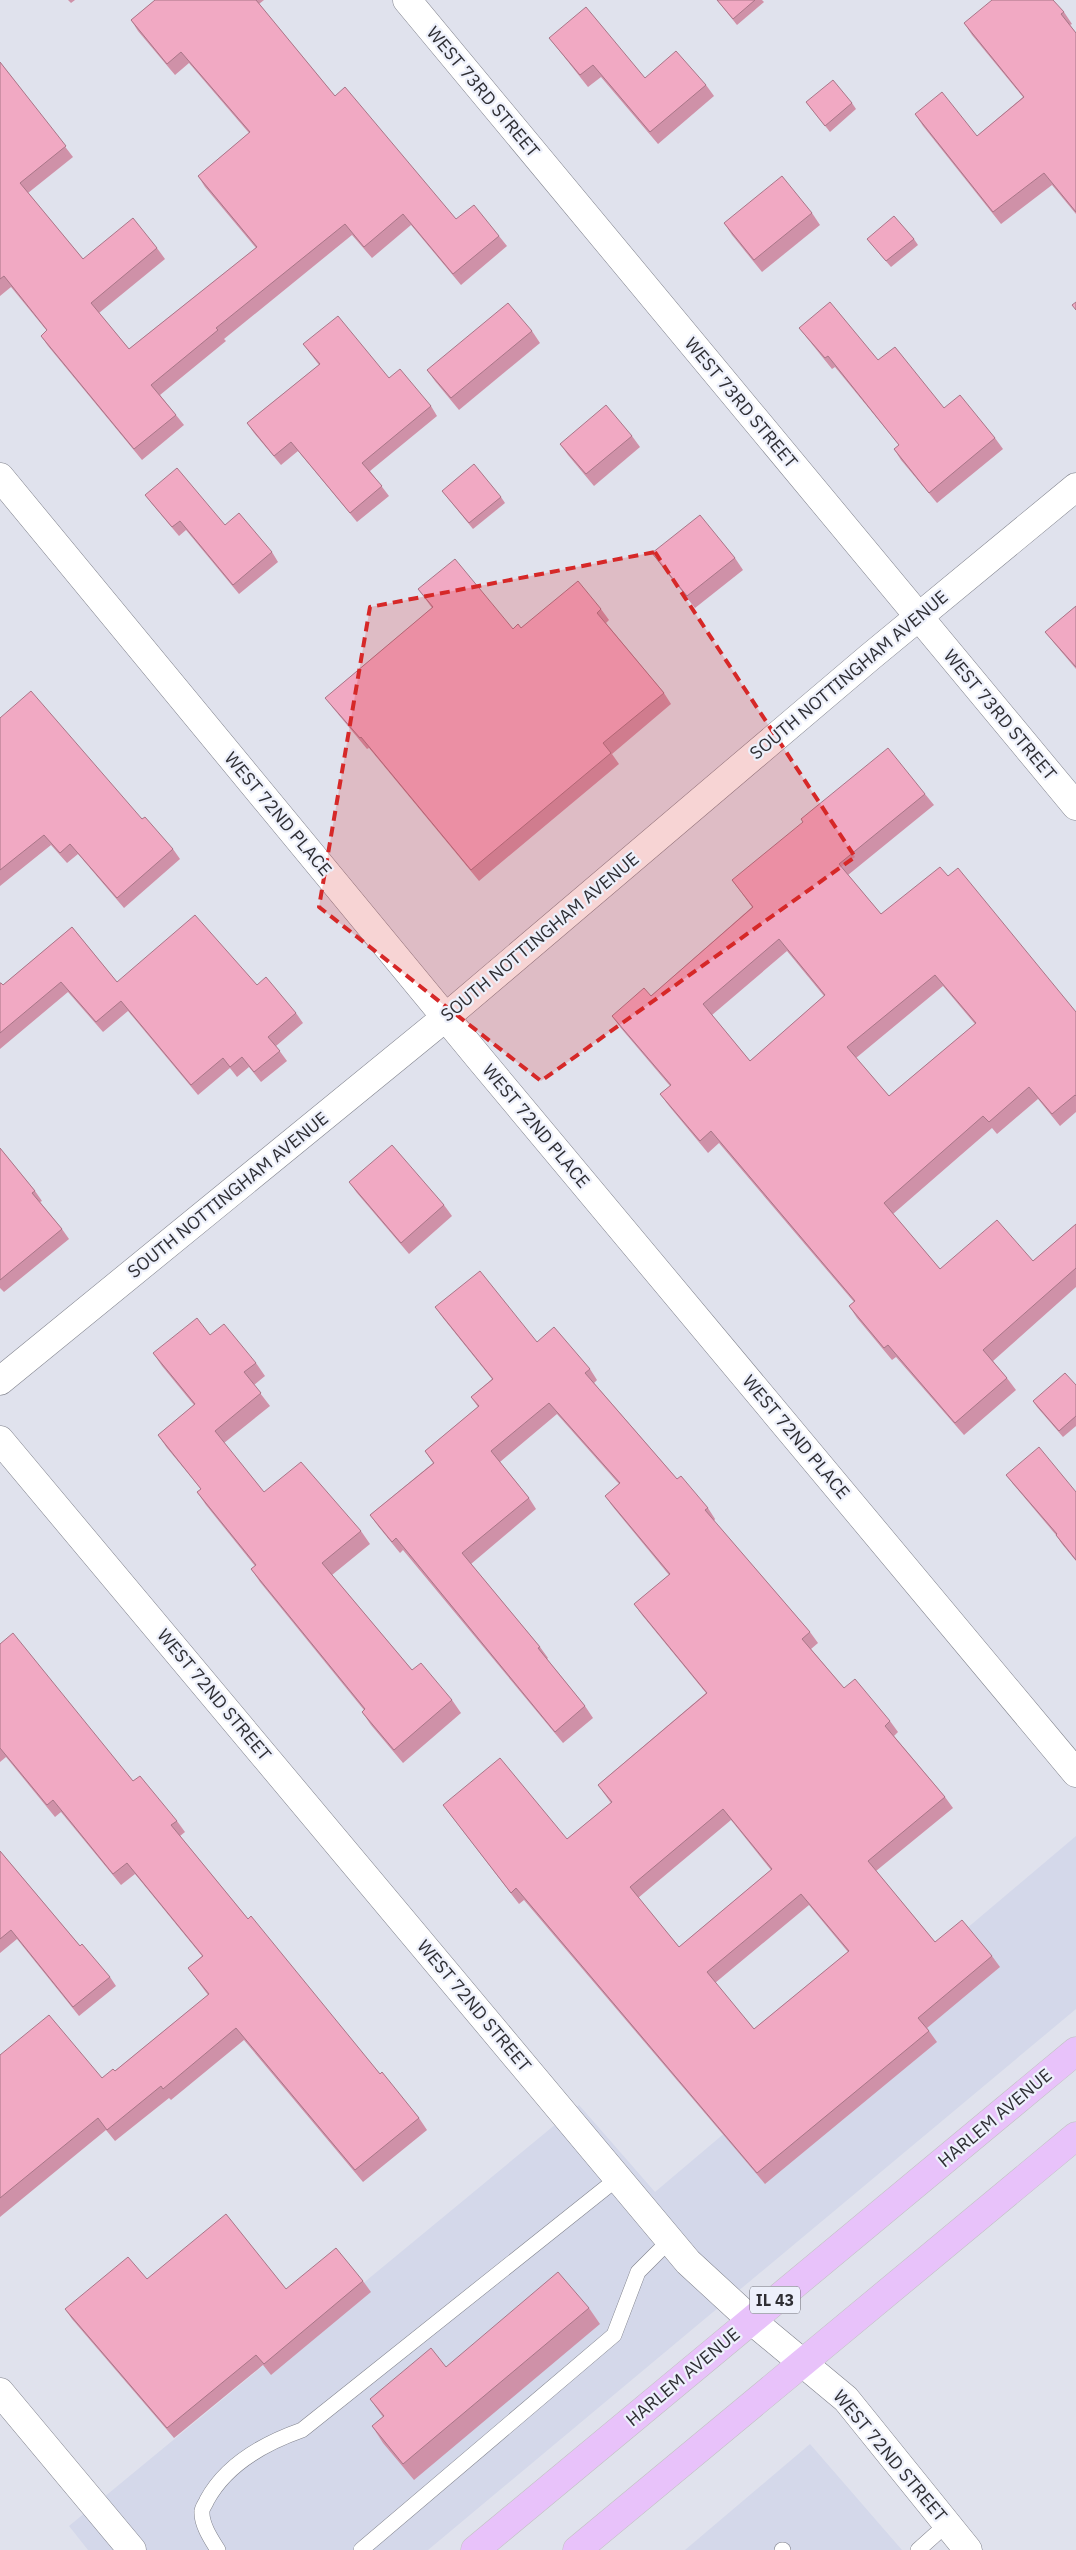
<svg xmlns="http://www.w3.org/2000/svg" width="1076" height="2550" font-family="'IBM Plex Sans',sans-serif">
  <rect width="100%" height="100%" fill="#e0e2ed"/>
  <!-- built -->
  <g fill="#d4d8ea">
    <polygon points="1076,1836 1076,2009 428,2550 88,2550 69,2526 579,2105 655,2192"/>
    <polygon points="810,2444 902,2550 685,2550"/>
  </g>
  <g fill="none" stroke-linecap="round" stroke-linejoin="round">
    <!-- service casing -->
    <g stroke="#81838d" stroke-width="16">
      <g id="service">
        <path d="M218,2550c-7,-11 -17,-26 -16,-39 0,-3 4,-8 5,-11 19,-35 58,-57 95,-70l316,-252"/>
        <polyline points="361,2550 614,2335 638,2272 670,2240"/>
        <polyline points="782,2550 783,2550"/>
        <polyline points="918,2550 947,2524"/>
      </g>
    </g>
    <!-- minor casing -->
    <g stroke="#81838d" stroke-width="29">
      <g id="minor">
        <polyline points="407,0 1076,806"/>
        <polyline points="0,477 480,1059 1076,1773"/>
        <polyline points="0,1381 446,1017 870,657 1076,487"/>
        <polyline points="0,1440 688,2262 751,2320 846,2399 968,2550"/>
        <polyline points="0,2392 132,2550"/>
      </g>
    </g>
    <!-- primary casing -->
    <g stroke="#c1c1c2" stroke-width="29">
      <g id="primary">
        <polyline points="475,2550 1076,2051"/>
        <polyline points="577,2550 1076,2136"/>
      </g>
    </g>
    <!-- service -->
    <use href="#service" stroke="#fff" stroke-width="15"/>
    <!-- minor -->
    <use href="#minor" stroke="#fff" stroke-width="28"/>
    <!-- primary -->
    <use href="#primary" stroke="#e8c2fa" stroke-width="28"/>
  </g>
  <!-- wall -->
  <g fill="#cf91a8" fill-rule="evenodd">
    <polygon points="68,0 75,0 71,3"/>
    <polygon points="155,0 264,0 259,4 335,96 456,219 499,236 507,246 461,285 411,225 372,258 352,235 224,339 226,341 160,395 184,425 142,460 48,346 41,336 47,331 11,287 0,296 0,62 73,157 28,193 83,259 157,248 165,259 99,313 129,349 256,248 205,187 198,176 249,133 189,63 175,75 138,31 131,20"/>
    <polygon points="717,0 762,0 764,2 737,25"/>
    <polygon points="1064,12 1072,24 1070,25 1076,33 1076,214 1052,185 1001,224 923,126 915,114 977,136 1023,97 972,35 964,23"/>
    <polygon points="549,38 645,78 706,85 714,96 658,144 601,77 588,87 558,49"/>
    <polygon points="806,102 852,103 856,109 830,132"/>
    <polygon points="812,213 820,225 762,272 732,235 724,223"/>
    <polygon points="867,239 914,239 918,245 891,267"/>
    <polygon points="799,328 878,360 944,408 995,438 1003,449 937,503 901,460 894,449 899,445 835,367 832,369 807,338"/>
    <polygon points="532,331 540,343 459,410 435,381 427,370"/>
    <polygon points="303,344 389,378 431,406 437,416 370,471 389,496 357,522 298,451 281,465 254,433 247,423 319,365"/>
    <polygon points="632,436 640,447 594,486 568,455 560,444"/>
    <polygon points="442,491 501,497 505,503 473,529"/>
    <polygon points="145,495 272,552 278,562 239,594 186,530 179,536 152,504"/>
    <polygon points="652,553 735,558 743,570 695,608 660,564"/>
    <polygon points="418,589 513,629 521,628 601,609 609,620 606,623 664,693 671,704 612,754 619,764 479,881 369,748 367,749 333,708 325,698 432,608"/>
    <polygon points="1076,606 1076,669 1054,643 1045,632"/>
    <polygon points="0,718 142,819 173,849 180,859 124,908 78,854 67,863 51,845 0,886"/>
    <path d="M925,794l9,11 -86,70 33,39 67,-38 128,136v100l-16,14 -22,-27 -41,35 -5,-6 -99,86 47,55 93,-8 43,-37v63l-83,74 14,17 9,12 -52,45 -68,-78 -4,3 -35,-42 -8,-12 5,-4 -135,-159 -11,10 -39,-47 -9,-12 10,-8 -50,-59 -8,-11 39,-20 101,-89 -20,-27zM787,951l37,45 -74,65 -38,-46zM943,986l32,38 -86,72 -33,-38z"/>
    <polygon points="72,927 117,982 257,985 296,1013 303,1023 276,1046 287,1061 261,1082 249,1067 237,1077 230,1068 198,1095 128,1011 103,1032 68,992 0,1049 0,983 3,985"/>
    <polygon points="0,1148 35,1191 42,1201 40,1202 62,1229 69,1239 4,1292 0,1288"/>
    <polygon points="349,1182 444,1205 452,1216 409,1254 357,1193"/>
    <path d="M435,1307l102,35 53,27 7,11 -3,3 83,96 31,29 7,11 -1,2 96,111 8,11 -7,6 33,39 46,33 8,11 -4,4 51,61 8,11 -77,63 59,71 57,14 8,11 -73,61 10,14 -172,142 -241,-284 -5,4 -76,-99 124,34 44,-36 -13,-18 108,-92 -64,-78 -8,-11 35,-29 -56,-68 -8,-11 14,-12 -62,-70 -57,48 29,36 7,11 -65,55 69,83 8,11 -1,1 38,47 8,12 -30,25 -160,-193 -3,3 -22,-27 -8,-11 63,-52 -8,-12 53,-44 -7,-10 21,-18 -49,-61zM731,1820l40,50 -92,77 -41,-49zM809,1905l39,47 -94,77 -39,-46z"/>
    <polygon points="210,1335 256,1363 265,1376 254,1385 270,1406 224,1443 264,1492 361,1531 370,1544 332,1575 412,1670 452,1700 461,1713 403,1763 371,1725 362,1712 364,1710 260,1582 251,1569 255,1566 206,1505 197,1492 201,1489 167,1448 158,1435 194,1405 162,1366 153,1353"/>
    <polygon points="1076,1385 1076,1426 1063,1437 1037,1407 1033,1401"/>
    <polygon points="1006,1475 1076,1492 1076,1561 1062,1544 1056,1535 1013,1484"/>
    <polygon points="0,1644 133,1781 177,1821 185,1832 180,1836 248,1919 380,2074 419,2118 427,2130 363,2182 244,2040 171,2100 169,2098 115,2141 106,2130 0,2217 0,2055 102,2078 115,2071 208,1995 188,1968 202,1956 135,1874 121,1885 61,1812 55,1817 6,1757 0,1762"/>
    <polygon points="0,1851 80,1946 110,1977 116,1986 79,2016 17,1939 0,1953"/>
    <polygon points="147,2279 286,2289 363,2281 371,2292 271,2375 263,2365 174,2438 72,2319 65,2309"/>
    <polygon points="589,2308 600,2324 414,2480 383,2443 372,2426 383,2417 370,2399 446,2367"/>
  </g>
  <!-- building -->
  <g fill="#f1a9c3" stroke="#a97688" fill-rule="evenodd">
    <polygon points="155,0 256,0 335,96 345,87 456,219 474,205 499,236 453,274 403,214 364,247 345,224 216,328 218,330 151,385 176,415 134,449 41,336 47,330 4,276 0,279 0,62 66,146 20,183 83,259 133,218 157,248 91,303 129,349 257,247 198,176 250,132 181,52 167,64 131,20"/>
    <polygon points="717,0 755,0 733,19"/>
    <polygon points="992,0 1053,0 1064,12 1061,14 1076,33 1076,212 1044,173 993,212 915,114 942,92 977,136 1024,97 964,23"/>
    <polygon points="586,7 645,78 676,51 706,85 650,132 593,65 580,75 549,38"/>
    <polygon points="833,80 852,103 825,126 806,102"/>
    <polygon points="782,176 812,213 754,260 724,223"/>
    <polygon points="894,216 914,239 886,261 867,239"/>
    <polygon points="830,302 878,360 895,347 944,408 960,395 995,438 929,493 894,449 899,445 828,356 825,358 799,328"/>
    <polygon points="1076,302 1076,310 1072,305"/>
    <polygon points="508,303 532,331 451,398 427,370"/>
    <polygon points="338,316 389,378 400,369 431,406 362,463 382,486 350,513 291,442 274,456 247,423 320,364 303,344"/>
    <polygon points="606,405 632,436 586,474 560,444"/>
    <polygon points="474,464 501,497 469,523 442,491"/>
    <polygon points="177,468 225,525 239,513 272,552 233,585 180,521 172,527 145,495"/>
    <polygon points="700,515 735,558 687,596 652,553"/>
    <polygon points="455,559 513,629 518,624 521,628 578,581 601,609 597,613 664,693 603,743 611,753 471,870 361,737 360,738 325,698 433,607 418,589"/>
    <polygon points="1076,606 1076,667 1045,632"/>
    <polygon points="31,691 142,819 145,817 173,849 117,898 70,844 60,853 44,835 0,870 0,718"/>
    <path d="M888,748l37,46 -86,70 42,50 59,-47 8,9 10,-8 118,144v84l-1,-1 -23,19 -23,-27 -40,35 -6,-6 -99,87 56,66 57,-49 36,41 43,-37v44l-93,82 24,28 -52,45 -67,-78 -4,3 -35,-42 6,-5 -144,-170 -11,10 -40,-47 11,-9 -59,-69 32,-28 7,8 102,-89 -21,-27 71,-58 -2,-3zM779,939l46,56 -75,66 -47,-57zM935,975l41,48 -87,73 -42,-49z"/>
    <polygon points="195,915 257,985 266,977 296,1013 268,1037 280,1051 254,1072 242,1057 230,1067 223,1058 191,1085 121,1001 96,1022 61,982 0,1033 0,983 1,983 3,985 72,927 117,982"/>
    <polygon points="392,1145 444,1205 401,1243 349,1182"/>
    <polygon points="0,1148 35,1191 32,1193 62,1229 0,1280"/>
    <path d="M480,1271l57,71 17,-15 36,42 -5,4 92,106 4,-3 27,32 -3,2 105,122 -8,7 42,49 11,-9 35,42 -5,5 60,71 -77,64 67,81 27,-22 30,36 -74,62 11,13 -172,142 -241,-285 -5,5 -68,-88 57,-47 67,81 45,-37 -14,-17 109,-92 -73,-89 36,-30 -65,-78 15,-13 -71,-80 -58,48 38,47 -67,55 78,94 -2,1 47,58 -30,26 -159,-194 -4,4 -22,-27 64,-52 -9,-12 54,-45 -8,-9 22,-18 -58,-72zM723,1809l49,60 -93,78 -49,-60zM801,1894l48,57 -95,78 -47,-57z"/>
    <polygon points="197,1318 210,1335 224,1324 256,1363 244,1372 261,1393 215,1431 264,1492 301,1462 361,1531 322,1563 412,1670 421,1663 452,1700 394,1750 362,1712 365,1709 251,1569 256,1565 197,1492 201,1489 158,1435 195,1404 153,1353"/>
    <polygon points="1065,1373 1076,1385 1076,1416 1059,1431 1033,1401"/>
    <polygon points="1039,1447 1076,1492 1076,1560 1056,1535 1057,1534 1006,1475"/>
    <polygon points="13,1633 133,1781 140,1776 177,1821 171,1825 248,1919 251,1916 380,2074 382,2072 419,2118 355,2170 236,2028 163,2089 161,2086 107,2130 98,2118 0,2198 0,2055 49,2015 102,2078 113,2069 115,2071 209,1994 188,1968 203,1956 127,1863 113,1874 53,1800 47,1805 0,1748 0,1644"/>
    <polygon points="0,1851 80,1946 82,1944 110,1977 73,2007 11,1930 0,1939"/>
    <polygon points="226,2214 286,2289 336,2248 363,2281 264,2364 256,2355 167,2428 65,2309 128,2257 147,2279"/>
    <polygon points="558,2272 589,2308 403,2464 372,2426 384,2416 370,2399 431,2348 446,2367"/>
  </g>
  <!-- marked area -->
  <path fill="#d62828" fill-opacity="0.2" stroke="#d62828" stroke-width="4" stroke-dasharray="10 6" stroke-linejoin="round" d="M655,552l200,305 -314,224 -222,-174 51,-300z"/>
  <g text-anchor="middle" stroke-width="4.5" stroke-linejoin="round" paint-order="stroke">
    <!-- shield labels -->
    <rect fill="#edf0fb" stroke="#686970" stroke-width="1" x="750" y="2286.5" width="50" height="27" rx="4"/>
    <g font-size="16" font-weight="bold" fill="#2f2f34">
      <text x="775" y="2306">IL 43</text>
    </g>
    <!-- street labels -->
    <g font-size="18" fill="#2f2f34" stroke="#edf0fb">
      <text transform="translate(483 92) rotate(50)" y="6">WEST 73RD STREET</text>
      <text transform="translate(741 403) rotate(50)" y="6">WEST 73RD STREET</text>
      <text transform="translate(849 675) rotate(-40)" y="6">SOUTH NOTTINGHAM AVENUE</text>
      <text transform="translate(1000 715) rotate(50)" y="6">WEST 73RD STREET</text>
      <text transform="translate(278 814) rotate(50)" y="6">WEST 72ND PLACE</text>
      <text transform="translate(540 937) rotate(-40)" y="6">SOUTH NOTTINGHAM AVENUE</text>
      <text transform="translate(536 1126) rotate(50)" y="6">WEST 72ND PLACE</text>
      <text transform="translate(228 1195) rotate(-39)" y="6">SOUTH NOTTINGHAM AVENUE</text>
      <text transform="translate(796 1437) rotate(50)" y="6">WEST 72ND PLACE</text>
      <text transform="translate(214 1695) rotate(50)" y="6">WEST 72ND STREET</text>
      <text transform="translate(474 2006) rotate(50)" y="6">WEST 72ND STREET</text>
      <text transform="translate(995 2118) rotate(-40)" y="6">HARLEM AVENUE</text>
      <text transform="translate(683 2377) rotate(-40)" y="6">HARLEM AVENUE</text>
      <text transform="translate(890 2456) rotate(50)" y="6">WEST 72ND STREET</text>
    </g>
  </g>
</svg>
